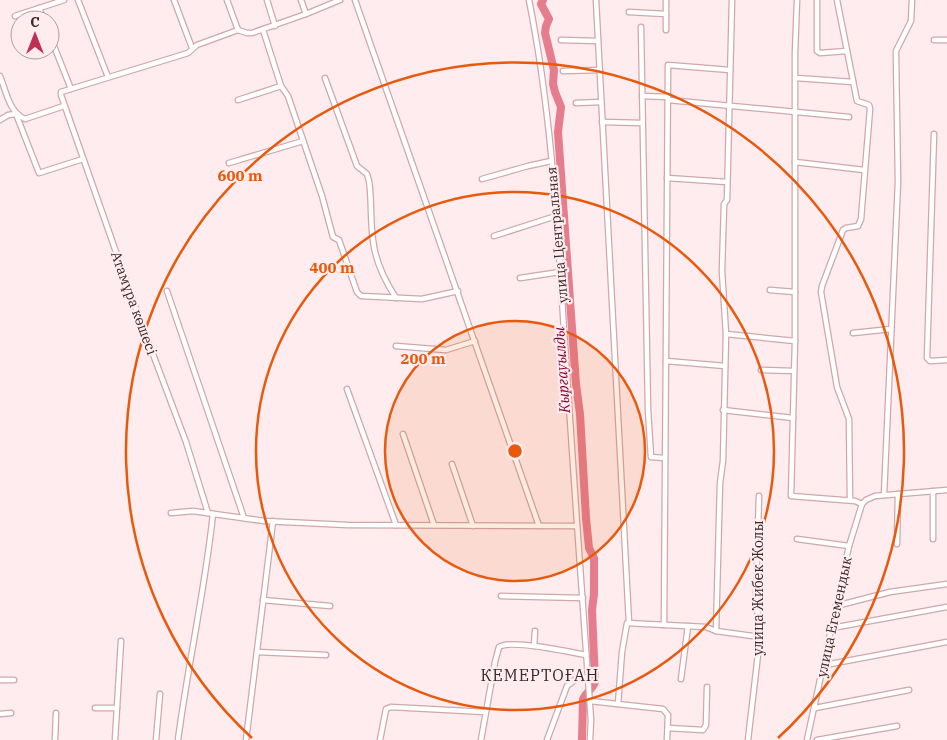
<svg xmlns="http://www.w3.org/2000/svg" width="947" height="740" font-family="'IBM Plex Serif',serif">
  <rect width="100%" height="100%" fill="#feecee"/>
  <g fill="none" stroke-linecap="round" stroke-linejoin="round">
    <!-- river -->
    <path stroke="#e57d8d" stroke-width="8" d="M543,0l-2,4 8,15 -3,7 -1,7 9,37 -1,14 2,8 6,15 -3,25 18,252 4,30 6,104 3,30 5,10v36l-2,16 3,72c-3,8 -9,10 -12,17l-1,41"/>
    <!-- minor casing -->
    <g stroke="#d0a7ab" stroke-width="7">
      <g id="minor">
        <polyline points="78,0 108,77"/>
        <polyline points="174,0 192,48"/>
        <polyline points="227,0 238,30"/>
        <polyline points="267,0 275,26"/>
        <polyline points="301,0 306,14"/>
        <polyline points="355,0 539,526"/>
        <path d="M529,0c22,109 28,220 35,331 9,130 17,259 27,389l-1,20"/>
        <polyline points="596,0 629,623"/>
        <polyline points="666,0 666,30"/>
        <polyline points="797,0 795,53 795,341 791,496 855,501 862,504"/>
        <polyline points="817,0 817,51 820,53 847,51"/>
        <polyline points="837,0 857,101 869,105 870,109 861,219 858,226 846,228 843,230 822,286 821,292 837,387 849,419 850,500"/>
        <polyline points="39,8 44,20"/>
        <polyline points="629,12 666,14"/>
        <polyline points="15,16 64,0"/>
        <polyline points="641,27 648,410 651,457 664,458"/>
        <polyline points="263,30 281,86 288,96 322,196 333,237 339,240 357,292 361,296 422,299 458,291"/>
        <polyline points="50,36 71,89"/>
        <polyline points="561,40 598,41"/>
        <polyline points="934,40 947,40"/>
        <polyline points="563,71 600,70"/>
        <path d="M0,76c6,15 9,36 25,43l39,-13"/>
        <path d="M325,78l32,88 10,8 2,7c3,19 1,40 4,59 2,20 12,41 23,58"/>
        <polyline points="796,78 853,82"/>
        <polyline points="642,96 668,97"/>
        <polyline points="238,100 281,86"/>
        <polyline points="668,100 849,117"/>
        <polyline points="576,103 601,102"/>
        <polyline points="0,120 8,115 16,114 39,173 83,159"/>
        <polyline points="602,122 642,123"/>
        <polyline points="934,134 927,358 930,361 947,360"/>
        <polyline points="795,162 864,170"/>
        <polyline points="229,163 303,141"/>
        <polyline points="667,178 727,182"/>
        <polyline points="482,179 528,166 551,161"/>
        <polyline points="494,236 556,216"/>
        <polyline points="520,278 560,272"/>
        <polyline points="770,290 795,292"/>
        <polyline points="167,291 244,518"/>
        <polyline points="853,333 891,329"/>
        <polyline points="726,334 795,341"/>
        <polyline points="396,346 446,350 475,341"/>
        <polyline points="666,361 725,366"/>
        <polyline points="761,370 794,371"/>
        <polyline points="347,389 396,525"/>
        <polyline points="723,410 793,418"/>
        <polyline points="403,434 434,525"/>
        <polyline points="452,464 473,526"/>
        <polyline points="884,495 898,182 896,56 896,51 911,21 912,0"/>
        <polyline points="171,513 193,511 264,521 347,525 577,526"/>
        <polyline points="208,513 186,442 136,309 61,95 61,92 188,53 197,45 238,30 247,33 252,33 306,14 340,0"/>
        <polyline points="797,539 849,546"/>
        <polyline points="933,539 933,491"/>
        <polyline points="897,544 898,494"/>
        <polyline points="501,596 583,598"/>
        <polyline points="263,600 330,606"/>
        <polyline points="836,606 890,592 947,584"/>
        <polyline points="664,625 668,65 730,70"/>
        <polyline points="832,628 947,607"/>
        <polyline points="716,631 720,483 723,461 726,334 722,271 724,204 727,200 732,0"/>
        <polyline points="534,646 535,631"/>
        <polyline points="257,652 326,655"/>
        <polyline points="825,665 947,642"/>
        <polyline points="681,679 688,626"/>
        <polyline points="0,680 14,680"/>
        <polyline points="590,701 663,709 668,715 667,740"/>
        <polyline points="618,704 622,652 627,623 706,627 716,631 760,637"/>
        <polyline points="95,708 117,708"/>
        <polyline points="815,708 909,690"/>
        <polyline points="0,714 11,713"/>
        <polyline points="668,728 703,730 706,725 707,687"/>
        <polyline points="55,740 56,713"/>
        <polyline points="115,740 121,641"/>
        <polyline points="156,740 160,694"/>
        <path d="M178,740c10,-76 27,-150 35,-226"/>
        <polyline points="246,740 273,521"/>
        <polyline points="380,740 386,709 391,707 485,712"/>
        <path d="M481,740l14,-78 4,-15c11,-8 71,5 87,8"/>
        <polyline points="547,740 567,686 576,679 587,678"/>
        <polyline points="748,740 760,637 756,595 759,496"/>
        <polyline points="807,740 849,546 862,504 866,500 875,496 947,490"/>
        <polyline points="817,740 897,726"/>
      </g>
    </g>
    <!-- minor -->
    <use href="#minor" stroke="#fff" stroke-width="4.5"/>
  </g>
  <!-- distance rings -->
  <circle cx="515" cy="451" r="130" fill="#e8590c" fill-opacity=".12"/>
  <g fill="none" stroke="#e8590c" stroke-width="2.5">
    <circle cx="515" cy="451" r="130"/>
    <circle cx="515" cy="451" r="259"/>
    <path d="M252 738A389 389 0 1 1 778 738"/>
  </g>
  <g text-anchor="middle" stroke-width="4.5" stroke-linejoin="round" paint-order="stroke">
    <!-- street labels -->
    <g font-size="14" fill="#3a292b" stroke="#feecee">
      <text transform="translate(557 235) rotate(-95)" y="5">улица Центральная</text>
      <text transform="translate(134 303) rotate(70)" y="5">Атамұра көшесі</text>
      <text transform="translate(758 588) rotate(-90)" y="5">улица Жибек Жолы</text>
      <text transform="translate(834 617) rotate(-78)" y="5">улица Егемендык</text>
    </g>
    <!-- water labels -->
    <g font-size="15" font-style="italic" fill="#870131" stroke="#feecee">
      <text transform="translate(562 370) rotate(-94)" y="5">Кыргауылды</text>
    </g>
    <!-- quarter labels -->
    <g font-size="16" letter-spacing="1" fill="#3a292b" stroke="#feecee">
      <text x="540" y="681">КЕМЕРТОҒАН</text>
    </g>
  </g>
  <circle cx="515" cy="451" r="8" fill="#e8590c" stroke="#feecee" stroke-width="2.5"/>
  <g font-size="15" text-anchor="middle" font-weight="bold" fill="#e8590c" stroke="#feecee" stroke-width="4.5" stroke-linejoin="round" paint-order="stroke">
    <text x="240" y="181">600 m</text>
    <text x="332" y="273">400 m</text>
    <text x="423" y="364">200 m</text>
  </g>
  <!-- north arrow -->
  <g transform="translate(35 35)"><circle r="24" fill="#feecee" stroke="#b09ea0"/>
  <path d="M0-4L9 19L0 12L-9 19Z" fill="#c03054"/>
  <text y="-8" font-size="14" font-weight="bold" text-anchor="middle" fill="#3a292b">С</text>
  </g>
</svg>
